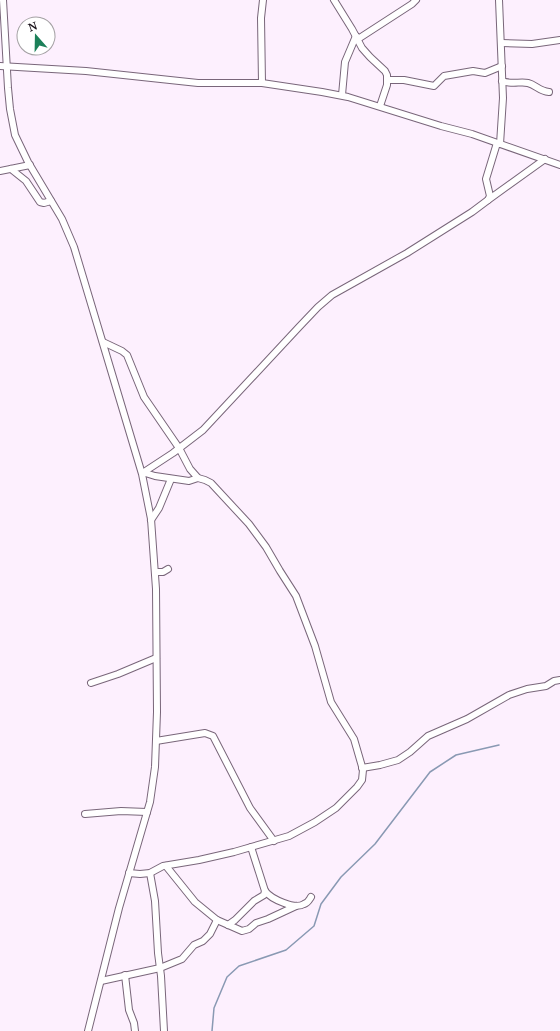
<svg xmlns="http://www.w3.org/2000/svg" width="560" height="1031" font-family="'Noto Serif',serif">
  <rect width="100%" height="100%" fill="#fdf0fe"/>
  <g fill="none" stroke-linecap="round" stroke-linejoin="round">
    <!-- stream -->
    <polyline stroke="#8999b3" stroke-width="1.5" points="212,1031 214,1008 227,977 239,966 286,950 314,926 321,904 341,877 375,844 430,772 456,755 499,745"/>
    <!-- minor casing -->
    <g stroke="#79667a" stroke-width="8">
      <g id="minor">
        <polyline points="3,0 8,88 10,109 15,135 28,162 62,219 74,247 142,474 151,519 156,589 157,712 155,767 150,802 119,908 88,1031"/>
        <polyline points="334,0 352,29 362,48 370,57 385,71 387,75 387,85 380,106"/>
        <polyline points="499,0 503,98 500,144"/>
        <polyline points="358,39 412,4 416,0"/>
        <polyline points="501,43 532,44 560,40"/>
        <polyline points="0,66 86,71 198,83 262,83 322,92 348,97 441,126 472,134 560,165"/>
        <polyline points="388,80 404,80 434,86 444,76 473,71 485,73 502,66"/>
        <path d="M502,81c11,4 18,0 26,2 8,2 11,8 21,9"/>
        <polyline points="262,83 261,18 263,0"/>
        <polyline points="342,95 345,62 356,36"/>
        <polyline points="11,169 26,181 40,202 44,203 51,201"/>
        <polyline points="0,171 30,165"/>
        <polyline points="488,200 545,159"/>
        <polyline points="103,342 122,351 127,355 144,397 179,448 190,469 198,478 205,480 211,483 249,524 266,547 280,571 296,596 315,646 331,702 354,739 363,770 362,780 357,787 336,808 315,822 289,836 234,852 199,860 163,866 150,873 140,874 129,873"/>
        <polyline points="142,472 155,476 189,481 198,478"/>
        <polyline points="144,472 173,453 203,430 299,327 318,307 332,295 407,253 472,212 488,200 490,196 486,179 497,143"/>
        <polyline points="151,520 159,508 171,479"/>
        <polyline points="155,572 163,572 168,569"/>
        <polyline points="91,683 118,674 156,658"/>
        <polyline points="156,741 205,733 213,736 250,808 274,841"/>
        <polyline points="362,768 380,765 398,760 410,752 428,736 467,719 509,695 527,689 546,686 554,681 560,680"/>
        <polyline points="85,814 121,811 147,812"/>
        <path d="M251,847l14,44c6,8 30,19 39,13 4,-1 5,-4 7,-7"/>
        <polyline points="166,866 195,902 217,920 242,931 249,929 256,923 268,919 296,906"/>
        <polyline points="150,873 155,901 158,953 161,976 164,1031"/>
        <polyline points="228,925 235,920 254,901 264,895 265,891"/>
        <polyline points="125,975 129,1010 134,1023 135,1031"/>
        <polyline points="101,981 160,968 182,959 194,945 203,941 210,934 217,920"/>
      </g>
    </g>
    <!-- minor -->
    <use href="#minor" stroke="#fff" stroke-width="6"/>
  </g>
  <!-- north arrow -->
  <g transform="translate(36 36) rotate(340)"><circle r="19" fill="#ffffff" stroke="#a4a1a4"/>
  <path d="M0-3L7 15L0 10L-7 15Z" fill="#1c8059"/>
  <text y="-6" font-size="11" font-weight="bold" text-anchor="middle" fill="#1b131b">N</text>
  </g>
</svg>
